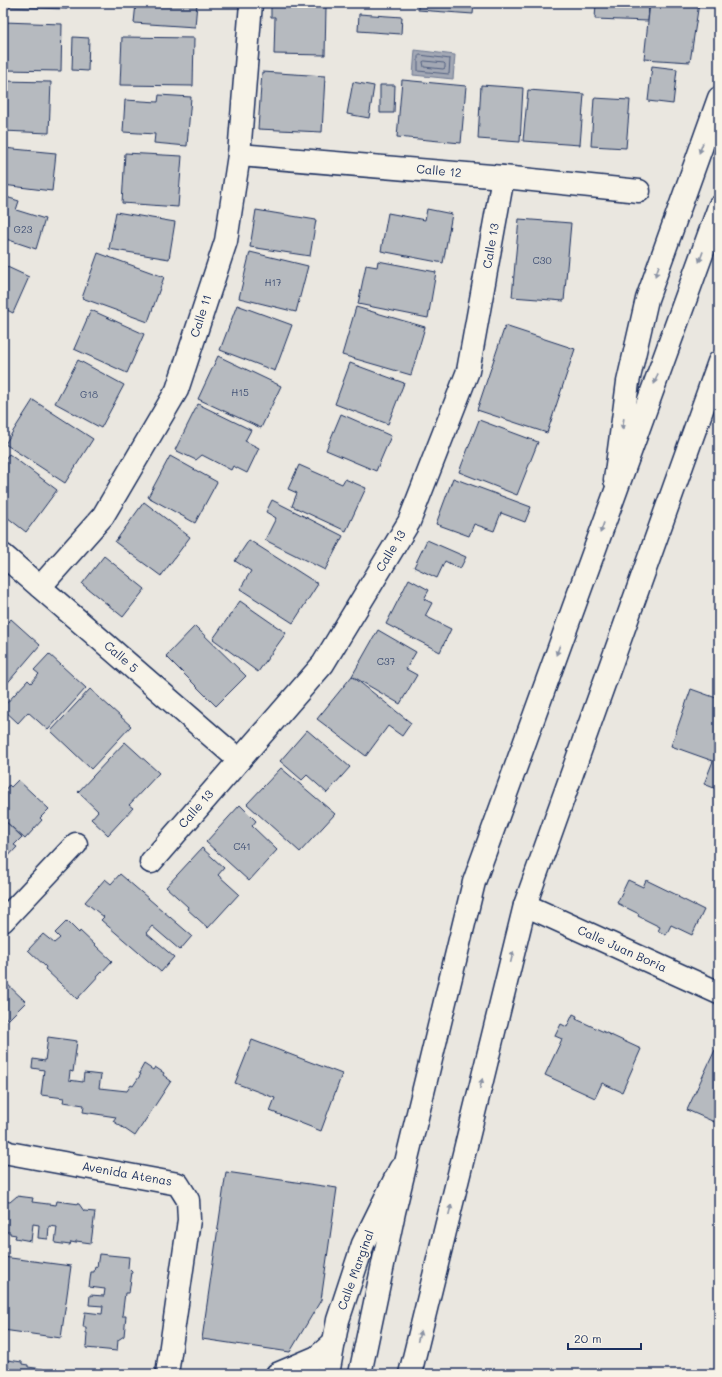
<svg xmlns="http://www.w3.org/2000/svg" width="722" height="1377" font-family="Mali,sans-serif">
  <rect width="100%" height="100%" fill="#eae7e0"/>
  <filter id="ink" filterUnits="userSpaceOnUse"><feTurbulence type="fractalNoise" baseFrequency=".025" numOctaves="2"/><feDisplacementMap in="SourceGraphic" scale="8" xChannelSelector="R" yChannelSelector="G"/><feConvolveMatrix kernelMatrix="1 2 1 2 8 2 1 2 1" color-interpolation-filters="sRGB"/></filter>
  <g filter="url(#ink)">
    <!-- water -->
    <polygon fill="#a3a8b4" stroke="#6d7892" points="415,50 455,55 453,79 413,75"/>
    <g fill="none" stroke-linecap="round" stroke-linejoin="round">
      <!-- shore -->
      <g stroke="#515f80" stroke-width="1">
        <polygon points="420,55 450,59 449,74 418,71 418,57"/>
        <polygon points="425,61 444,63 445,64 445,68 443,69 424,67 423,62"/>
      </g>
    </g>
    <!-- building -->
    <g fill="#b6babf" stroke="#1b2f5e">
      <polygon points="3,3 67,3 67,9 3,7"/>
      <polygon points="136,3 197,3 195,27 134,23"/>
      <polygon points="418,3 474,3 473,14 418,10"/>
      <polygon points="596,3 649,3 648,21 595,19"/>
      <polygon points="650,3 699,3 690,62 644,59"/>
      <polygon points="271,6 326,7 325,55 274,54 275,17 271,17"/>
      <polygon points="359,14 402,17 401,34 358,31"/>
      <polygon points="3,22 62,24 61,71 3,70"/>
      <polygon points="73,37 89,38 88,71 72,70"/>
      <polygon points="122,37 194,38 193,86 120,85"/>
      <polygon points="652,66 677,69 673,104 648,101"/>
      <polygon points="262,72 325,76 322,132 258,129"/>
      <polygon points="402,80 466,86 461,143 397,137"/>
      <polygon points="3,81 51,82 49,133 3,131"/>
      <polygon points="353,82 374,86 369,118 347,114"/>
      <polygon points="380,85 395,85 394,113 380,113"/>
      <polygon points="481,85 523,88 520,142 478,139"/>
      <polygon points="528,90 584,94 580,145 523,141"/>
      <polygon points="159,95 191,97 187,146 154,143 155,134 123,132 125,100 158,102"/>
      <polygon points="594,98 630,100 626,148 591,146"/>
      <polygon points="3,148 56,153 52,191 3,185"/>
      <polygon points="125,153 182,156 178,207 122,203"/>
      <polygon points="3,196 19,201 16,210 45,219 36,249 6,239 3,251"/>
      <polygon points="427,209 452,214 443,263 381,251 388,213 425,220"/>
      <polygon points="256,210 316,220 310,256 250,247"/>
      <polygon points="116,212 175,222 169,259 109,249"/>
      <polygon points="519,219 571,223 564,301 512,297"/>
      <polygon points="250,252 308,266 296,312 239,298"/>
      <polygon points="98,253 164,277 148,322 82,298"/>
      <polygon points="378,261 436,272 428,318 358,304 366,265 377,267"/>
      <polygon points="3,265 29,277 13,313 3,308"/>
      <polygon points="237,305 292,325 275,371 220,350"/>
      <polygon points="356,307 425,327 411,375 342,355"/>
      <polygon points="91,310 144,334 127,373 74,349"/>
      <polygon points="505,326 575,349 547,433 477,410"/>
      <polygon points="218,356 281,386 261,428 198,399"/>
      <polygon points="78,360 124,385 101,428 55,403"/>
      <polygon points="350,363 404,383 388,424 335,404"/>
      <polygon points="33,400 93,439 65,483 5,444"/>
      <polygon points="198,404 251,430 245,441 259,448 247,473 233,466 231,470 202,455 196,460 175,450"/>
      <polygon points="341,414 391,436 376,471 326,450"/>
      <polygon points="479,420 538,442 517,495 459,472"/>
      <polygon points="9,454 57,490 26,532 3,514 3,461"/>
      <polygon points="170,456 217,482 195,523 148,497"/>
      <polygon points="299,465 342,484 345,479 366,488 346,531 292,506 297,493 288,489"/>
      <polygon points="453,478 531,507 525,522 501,513 494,531 474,524 469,536 436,524"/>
      <polygon points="272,500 343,536 325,570 265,540 276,518 266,512"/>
      <polygon points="144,502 190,537 161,576 115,542"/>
      <polygon points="249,540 318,584 293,623 240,589 251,571 235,561"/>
      <polygon points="427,540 466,557 460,569 445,561 437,578 414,567"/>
      <polygon points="104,556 145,589 123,617 82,584"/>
      <polygon points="409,579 429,590 424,599 432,603 425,616 451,629 440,652 386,624"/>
      <polygon points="240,601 286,633 258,672 213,639"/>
      <polygon points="11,619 40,645 4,687 3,686 3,628"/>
      <polygon points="195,626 246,676 216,706 166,656"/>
      <polygon points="378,630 416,652 406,669 417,675 400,704 352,676"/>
      <polygon points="49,654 86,688 48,730 28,712 18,723 3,709 3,707 28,680 31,683 39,674 34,670"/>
      <polygon points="352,676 411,723 402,736 388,726 366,756 317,719"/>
      <polygon points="90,689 131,726 91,769 51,731"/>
      <polygon points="691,689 719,699 719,790 704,784 713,761 671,746"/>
      <polygon points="307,730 350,767 327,793 307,775 302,780 280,761"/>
      <polygon points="125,742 159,773 129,805 133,808 108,835 91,819 98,811 78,792"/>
      <polygon points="281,768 335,814 300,852 247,804"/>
      <polygon points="18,780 49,809 40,818 42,820 25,839 3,819 3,792 9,785 11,787"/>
      <polygon points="240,805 256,821 252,826 277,850 249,881 206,842"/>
      <polygon points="3,819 22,837 14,845 17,847 3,862"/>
      <polygon points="202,848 224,868 218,875 239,894 208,928 187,909 188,907 166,887"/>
      <polygon points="120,874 192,936 180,950 152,926 146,933 174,957 161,972 101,920 104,917 85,902 105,879 111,884"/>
      <polygon points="628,880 643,887 646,880 679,896 678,897 704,910 692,935 671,925 666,935 658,931 660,927 638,916 639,914 617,903"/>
      <polygon points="67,921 79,933 80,931 112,961 77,999 45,969 46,967 28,950 43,934 54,943 60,938 55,933"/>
      <polygon points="3,980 26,1002 8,1020 3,1014"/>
      <polygon points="573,1014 577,1016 576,1019 641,1049 622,1092 602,1083 595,1098 545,1075 562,1039 555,1036 561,1024 567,1027"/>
      <polygon points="48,1037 77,1041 73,1072 70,1071 69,1080 83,1082 84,1073 101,1075 99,1088 127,1091 131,1085 133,1086 141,1074 139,1073 144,1064 153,1070 155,1067 164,1073 163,1075 171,1081 135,1136 113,1121 116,1117 83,1112 84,1105 63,1102 64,1098 41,1095 44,1070 32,1068 33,1059 45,1061"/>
      <polygon points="252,1040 342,1074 321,1131 270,1111 275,1098 235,1083"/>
      <polygon points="715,1050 719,1052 719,1124 687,1110"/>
      <polygon points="226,1172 337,1188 321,1300 290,1352 202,1339"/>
      <polygon points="17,1196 33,1198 32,1202 56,1205 57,1201 79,1204 84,1211 95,1212 91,1243 76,1241 76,1243 71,1242 70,1245 55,1243 57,1227 49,1226 48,1239 38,1238 39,1225 33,1224 31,1241 15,1238 16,1235 10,1234 10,1232 3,1232 3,1201 10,1202"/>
      <polygon points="99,1254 129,1257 128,1268 132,1272 129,1293 125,1293 122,1316 126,1316 124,1336 118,1340 117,1351 86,1348 87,1333 86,1333 86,1327 83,1327 85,1312 102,1314 103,1306 89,1305 90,1295 104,1296 105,1289 89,1287 91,1272 94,1272 95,1266 97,1267"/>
      <polygon points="3,1257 71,1266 61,1338 3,1330"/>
      <polygon points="8,1360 22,1362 22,1364 28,1365 28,1367 43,1369 42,1374 6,1374"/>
    </g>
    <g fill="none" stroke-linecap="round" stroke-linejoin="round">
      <!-- street casing -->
      <g stroke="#1b2f5e" stroke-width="25">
        <g id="street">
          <polyline points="239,155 503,177 639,191"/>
          <polyline points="615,480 628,382 647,299 719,98"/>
          <polyline points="3,555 239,760"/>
          <polyline points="40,587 103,516 177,390 226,241 239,155 251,3"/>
          <polyline points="151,862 323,664 409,522 468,371 503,177"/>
          <polyline points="525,905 719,993"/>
          <polyline points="3,921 76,844"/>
          <polyline points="3,1150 9,1153 178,1184 188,1200 189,1220 167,1374"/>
          <polyline points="277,1374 317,1357 334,1342"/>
          <polyline points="328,1374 338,1320 363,1244 400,1169"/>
        </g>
      </g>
      <!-- primary casing -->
      <g stroke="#1b2f5e" stroke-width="25">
        <g id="primary">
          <polyline points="360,1374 394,1212 474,882 719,207"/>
          <polyline points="410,1374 525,905 719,362"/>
        </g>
      </g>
      <!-- street -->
      <use href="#street" stroke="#f7f3e8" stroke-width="22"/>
      <!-- primary -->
      <use href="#primary" stroke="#f7f3e8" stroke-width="22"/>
    </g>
    <!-- one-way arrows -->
    <defs><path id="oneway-solid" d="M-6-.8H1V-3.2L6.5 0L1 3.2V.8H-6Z"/></defs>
    <g fill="#8991a3">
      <use href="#oneway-solid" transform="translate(701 148) rotate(110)"/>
      <use href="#oneway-solid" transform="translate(701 257) rotate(110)"/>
      <use href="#oneway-solid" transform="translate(657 271) rotate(110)"/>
      <use href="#oneway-solid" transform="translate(656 379) rotate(110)"/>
      <use href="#oneway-solid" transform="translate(623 424) rotate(98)"/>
      <use href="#oneway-solid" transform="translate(602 528) rotate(110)"/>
      <use href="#oneway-solid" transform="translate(558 650) rotate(110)"/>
      <use href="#oneway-solid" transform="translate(512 957) rotate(-76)"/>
      <use href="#oneway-solid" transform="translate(481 1084) rotate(-76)"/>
      <use href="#oneway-solid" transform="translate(450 1210) rotate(-76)"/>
      <use href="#oneway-solid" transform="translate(419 1336) rotate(-76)"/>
    </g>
  </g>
  <g text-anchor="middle" stroke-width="3.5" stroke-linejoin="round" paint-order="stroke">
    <!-- number labels -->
    <g font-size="10" fill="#425276">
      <text x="23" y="233">G23</text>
      <text x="542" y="264">C30</text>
      <text x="273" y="286">H17</text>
      <text x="240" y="396">H15</text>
      <text x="89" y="398">G18</text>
      <text x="386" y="665">C37</text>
      <text x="242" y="850">C41</text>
    </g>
    <!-- street labels -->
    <g font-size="12" fill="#1b2f5e" stroke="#f7f3e8">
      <text transform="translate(439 171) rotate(5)" y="4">Calle 12</text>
      <text transform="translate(491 246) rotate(-80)" y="4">Calle 13</text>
      <text transform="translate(201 316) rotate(-72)" y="4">Calle 11</text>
      <text transform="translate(391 551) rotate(-59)" y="4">Calle 13</text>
      <text transform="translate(121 657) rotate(41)" y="4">Calle 5</text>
      <text transform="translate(196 809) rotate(-49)" y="4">Calle 13</text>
      <text transform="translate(622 949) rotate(24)" y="4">Calle Juan Boria</text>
      <text transform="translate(127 1174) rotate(10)" y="4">Avenida Atenas</text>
      <text transform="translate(356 1270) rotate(-70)" y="4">Calle Marginal</text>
    </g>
  </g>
  <!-- margin -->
  <rect width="722" height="1377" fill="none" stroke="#f7f3e8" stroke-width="16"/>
  <rect x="8" y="8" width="706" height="1361" fill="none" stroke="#1b2f5e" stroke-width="1.5" filter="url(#ink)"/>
  <!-- scale -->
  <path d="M568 1343v6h73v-6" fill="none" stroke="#1b2f5e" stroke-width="2"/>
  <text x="574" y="1343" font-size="12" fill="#1b2f5e" stroke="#f7f3e8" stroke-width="3" paint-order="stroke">20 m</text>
</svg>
